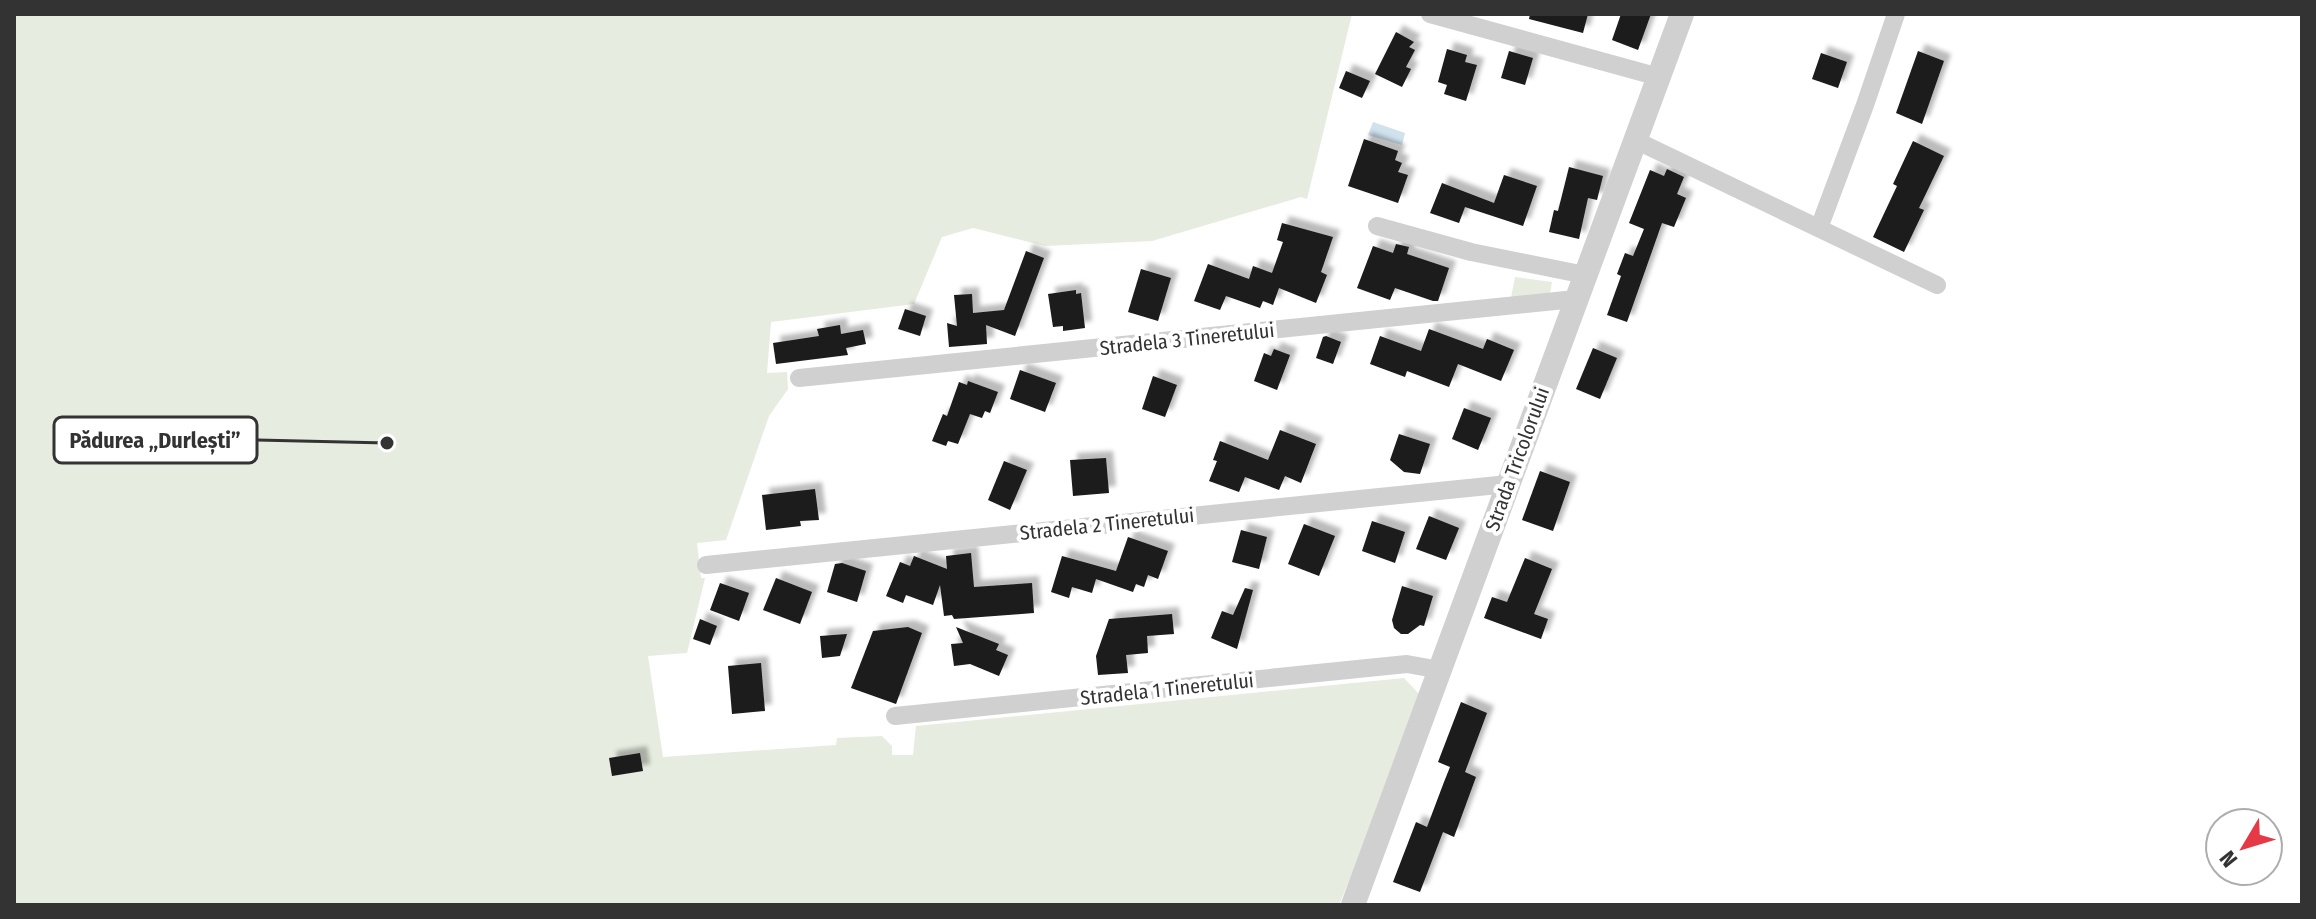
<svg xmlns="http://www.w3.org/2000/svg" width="2316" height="919" font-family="'Fira Sans Condensed',sans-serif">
  <defs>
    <filter id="shadow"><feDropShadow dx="7" dy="-7" stdDeviation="2" flood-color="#0004"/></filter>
  </defs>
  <rect width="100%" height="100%" fill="#fff"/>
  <!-- green -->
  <g fill="#e6ecdf">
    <polygon points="14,14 1352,14 1307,199 1301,197 1152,241 1045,246 973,228 942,237 914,304 771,322 767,373 787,372 788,389 769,416 726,540 697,543 701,578 705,578 687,653 648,656 663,757 836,745 837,738 882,736 892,746 892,755 913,755 916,726 1404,678 1421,696 1393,776 1339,905 14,905"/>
    <polygon points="1515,277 1552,282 1550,293 1511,298"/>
  </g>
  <!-- water -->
  <polygon fill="#cfe2ee" points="1373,122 1405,133 1402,145 1368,135"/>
  <!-- building -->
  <g fill="#1a1a1a" filter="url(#shadow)">
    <polygon points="1530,14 1588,14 1583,33 1529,19"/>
    <polygon points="1621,14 1651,14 1638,50 1612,40"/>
    <polygon points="1396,32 1414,42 1409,47 1415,50 1406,67 1411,69 1402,87 1375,74"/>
    <polygon points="1447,49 1467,55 1465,62 1477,65 1466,101 1444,94 1447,85 1438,82"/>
    <polygon points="1509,51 1533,58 1525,85 1501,78"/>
    <polygon points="1918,51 1944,61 1922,124 1896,113"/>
    <polygon points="1821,53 1847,62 1838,88 1812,79"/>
    <polygon points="1346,71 1370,81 1362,98 1339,88"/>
    <polygon points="1364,139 1398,151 1395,160 1402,163 1398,172 1408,175 1398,203 1348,186"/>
    <polygon points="1913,141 1944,156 1919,208 1924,210 1904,252 1873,237 1897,186 1893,184"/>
    <polygon points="1569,167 1603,176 1597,200 1588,198 1579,239 1549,232 1554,210 1558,211"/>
    <polygon points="1667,169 1684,177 1677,194 1686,198 1674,227 1662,223 1627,322 1607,315 1621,276 1617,274 1625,253 1633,256 1644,229 1629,223 1650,170 1664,176"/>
    <polygon points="1504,175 1537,186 1523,226 1465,207 1459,223 1430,213 1442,183 1494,203"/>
    <polygon points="1282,223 1333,237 1321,272 1327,275 1316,303 1279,288 1273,305 1263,301 1260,308 1226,296 1220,310 1194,301 1208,264 1249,279 1253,266 1272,273 1283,242 1277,240"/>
    <polygon points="1396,244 1409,247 1407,254 1449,268 1438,301 1433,301 1395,288 1390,300 1357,288 1373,246 1393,253"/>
    <polygon points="1026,251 1044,258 1015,336 986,325 987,344 949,347 947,323 957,326 954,295 972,294 973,313 1004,310"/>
    <polygon points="1141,269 1171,278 1158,321 1128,312"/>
    <polygon points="1076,290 1076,294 1081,293 1085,328 1063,331 1063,326 1053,327 1048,294"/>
    <polygon points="905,309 926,316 920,336 898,329"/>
    <polygon points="840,325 841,334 863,330 866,344 846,348 848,355 776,364 773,343 819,336 817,329"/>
    <polygon points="1429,329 1483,349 1487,339 1514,350 1501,381 1458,364 1449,387 1407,371 1405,377 1370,364 1380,336 1421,351"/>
    <polygon points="1326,336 1341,342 1333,364 1316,358 1323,337"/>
    <polygon points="1593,348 1617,358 1600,399 1576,389"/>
    <polygon points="1274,349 1290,355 1277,390 1254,381 1264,353 1271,356"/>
    <polygon points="1020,370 1056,383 1045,412 1010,399"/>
    <polygon points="1153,376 1177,385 1165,417 1142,409"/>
    <polygon points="968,381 998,392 990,413 985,411 982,418 970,414 958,444 948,441 946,446 932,441 943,414 947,416 959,382 967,385"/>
    <polygon points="1464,408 1491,418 1478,450 1452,439"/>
    <polygon points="1280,430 1316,444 1301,483 1285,476 1279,490 1245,477 1239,492 1209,481 1217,461 1213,460 1220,441 1268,460"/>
    <polygon points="1399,434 1430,444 1420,474 1404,472 1390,460"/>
    <polygon points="1106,458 1109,493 1073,496 1070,460"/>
    <polygon points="1004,461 1027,470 1010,510 988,500"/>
    <polygon points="1540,471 1570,482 1553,531 1522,520"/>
    <polygon points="815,489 819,520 800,521 801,526 766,530 762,495"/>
    <polygon points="1429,516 1459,528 1446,560 1416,549"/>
    <polygon points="1372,521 1405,532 1395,563 1362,551"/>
    <polygon points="1304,524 1335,536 1319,576 1288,564"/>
    <polygon points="1241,530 1267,537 1259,569 1232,562"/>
    <polygon points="1128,537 1168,551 1158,579 1148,575 1144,587 1136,584 1133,592 1096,579 1092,593 1072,587 1069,598 1051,592 1062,556 1116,571"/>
    <polygon points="971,553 974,587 1032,583 1034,613 954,619 952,615 944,616 940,585 933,605 906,595 903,603 886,596 900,562 910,566 914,556 947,569 946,556"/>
    <polygon points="1525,558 1552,569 1534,614 1548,619 1541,639 1484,618 1492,597 1507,602"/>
    <polygon points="842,563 866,571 857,602 827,592 835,564"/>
    <polygon points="776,578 812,592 800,624 763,610"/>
    <polygon points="720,583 749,593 739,621 710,610"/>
    <polygon points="1402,586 1433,596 1424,626 1420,625 1408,634 1401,634 1394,628 1392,620"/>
    <polygon points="1245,588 1253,590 1237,649 1211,638 1222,611 1233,615"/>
    <polygon points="1172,614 1174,634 1147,636 1148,653 1126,655 1128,673 1098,675 1096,656 1109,619"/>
    <polygon points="700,619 717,626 710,645 693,639"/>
    <polygon points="908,627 922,633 896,704 851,688 873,631"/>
    <polygon points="956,627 999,644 996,650 1008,655 999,676 970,664 954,666 951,644 963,643"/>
    <polygon points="847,634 840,656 822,658 820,636"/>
    <polygon points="761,663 765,711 732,714 728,666"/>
    <polygon points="1461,702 1487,713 1465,772 1476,777 1454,837 1443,832 1420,892 1393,882 1416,822 1427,827 1444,782 1450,767 1438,762"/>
    <polygon points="640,753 643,771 612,776 609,758"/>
  </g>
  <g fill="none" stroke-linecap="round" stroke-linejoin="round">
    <!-- minor -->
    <g stroke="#d0d0d0" stroke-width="18">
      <polyline points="1430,14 1659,77"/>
      <polyline points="1635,140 1937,285"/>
      <polyline points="1377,226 1471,252 1585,275"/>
      <polyline points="1819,228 1865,105 1896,14"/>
      <polyline points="799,378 1575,299"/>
      <polyline points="706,565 1508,484"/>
      <polyline points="895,716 1407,664 1440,670"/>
    </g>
    <!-- tertiary -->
    <polyline stroke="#d0d0d0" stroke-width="24" points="1353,905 1682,14"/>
  </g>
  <g text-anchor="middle" stroke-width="8" stroke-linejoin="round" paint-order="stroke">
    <!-- street labels -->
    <g font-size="20" fill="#333" stroke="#fff">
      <text transform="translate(1187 339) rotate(-6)" y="7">Stradela 3 Tineretului</text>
      <text transform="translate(1517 459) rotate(-70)" y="7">Strada Tricolorului</text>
      <text transform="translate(1107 524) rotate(-6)" y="7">Stradela 2 Tineretului</text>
      <text transform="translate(1167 689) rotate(-6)" y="7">Stradela 1 Tineretului</text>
    </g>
  </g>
  <!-- callouts -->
  <path fill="none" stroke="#333" stroke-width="3" d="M387 443L257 440"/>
  <circle fill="#333" stroke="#fff" stroke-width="3" cx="387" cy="443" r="8"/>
  <rect fill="#fff" stroke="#333" stroke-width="3" x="54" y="417" width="203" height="46" rx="8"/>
  <g font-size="22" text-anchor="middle" font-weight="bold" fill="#333">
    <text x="155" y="448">Pădurea „Durlești”</text>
  </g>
  <!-- border -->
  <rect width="2316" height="919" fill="none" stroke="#333333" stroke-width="32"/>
  <!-- north arrow -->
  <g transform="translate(2244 847) rotate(232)"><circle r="38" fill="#ffffff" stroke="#adadad" stroke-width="2"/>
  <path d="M0-6L14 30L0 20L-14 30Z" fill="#e63946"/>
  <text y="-12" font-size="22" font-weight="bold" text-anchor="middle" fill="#333333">N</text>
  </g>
</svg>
